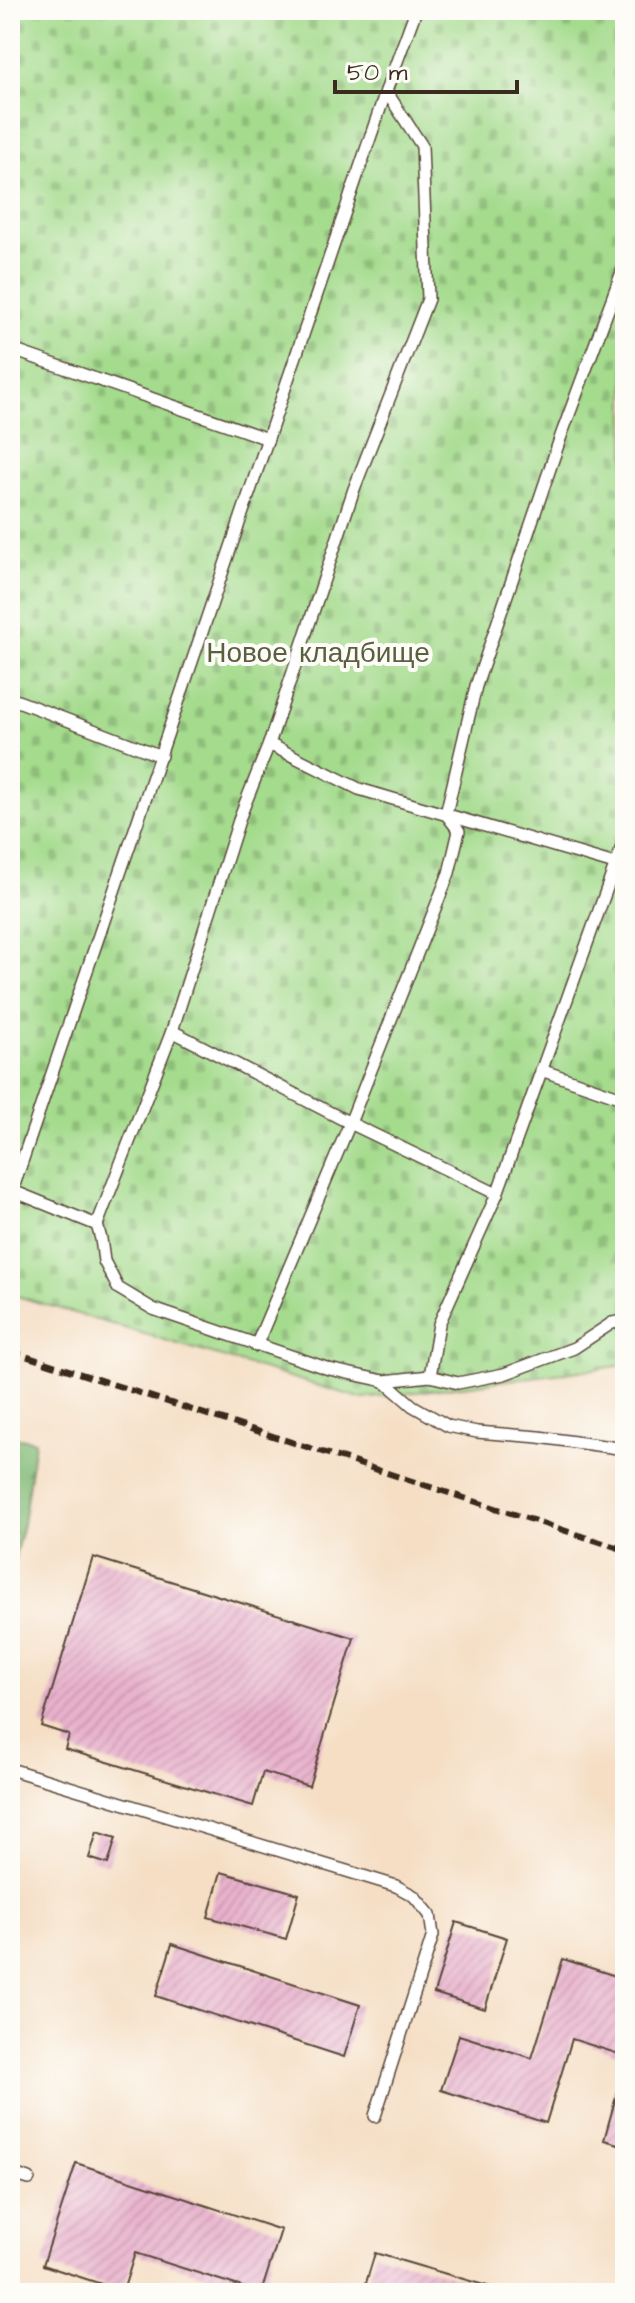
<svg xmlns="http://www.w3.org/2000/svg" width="635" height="2303" font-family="'Architects Daughter',sans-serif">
  <defs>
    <pattern id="forest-firs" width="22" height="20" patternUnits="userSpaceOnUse" patternTransform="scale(2)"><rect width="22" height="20" fill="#83bb78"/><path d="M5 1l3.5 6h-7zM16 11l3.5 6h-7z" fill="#6c9862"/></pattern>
    <pattern id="cemetery-stones" width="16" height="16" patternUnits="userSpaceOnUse" patternTransform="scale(2)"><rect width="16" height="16" fill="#a4db8d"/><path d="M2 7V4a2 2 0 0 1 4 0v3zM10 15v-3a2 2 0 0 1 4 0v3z" fill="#8ebc79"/></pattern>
    <pattern id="building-hatch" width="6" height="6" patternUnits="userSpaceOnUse" patternTransform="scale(2)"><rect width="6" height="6" fill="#e8b1cc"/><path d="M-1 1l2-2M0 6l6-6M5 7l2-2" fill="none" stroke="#c898af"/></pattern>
  </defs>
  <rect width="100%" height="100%" fill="#fdfcf7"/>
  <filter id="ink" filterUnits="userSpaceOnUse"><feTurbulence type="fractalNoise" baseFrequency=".0125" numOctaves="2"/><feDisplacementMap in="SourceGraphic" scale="16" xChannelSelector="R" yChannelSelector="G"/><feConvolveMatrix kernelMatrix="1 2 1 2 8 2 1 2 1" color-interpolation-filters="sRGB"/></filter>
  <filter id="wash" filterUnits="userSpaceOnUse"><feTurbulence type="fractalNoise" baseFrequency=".006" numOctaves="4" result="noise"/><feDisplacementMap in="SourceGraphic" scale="32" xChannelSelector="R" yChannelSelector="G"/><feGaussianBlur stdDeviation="1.8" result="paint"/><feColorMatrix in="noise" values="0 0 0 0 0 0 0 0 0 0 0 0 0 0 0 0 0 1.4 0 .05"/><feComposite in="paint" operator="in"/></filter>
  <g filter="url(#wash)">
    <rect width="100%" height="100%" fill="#f5dec4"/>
    <!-- forest -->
    <polygon fill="url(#forest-firs)" stroke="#5f724b" stroke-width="2" points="10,1436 35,1441 23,1524 10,1576"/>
    <!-- cemetery -->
    <polygon fill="url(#cemetery-stones)" stroke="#708256" stroke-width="2" points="10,10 625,10 625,1365 363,1399 10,1294"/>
    <g id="blocks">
      <!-- building -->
      <g fill="url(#building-hatch)">
        <polygon points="93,1557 354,1638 309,1786 263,1772 253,1806 65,1749 69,1735 41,1726"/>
        <polygon points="97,1832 116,1838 108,1864 89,1858"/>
        <polygon points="221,1872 299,1894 286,1939 208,1917"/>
        <polygon points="456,1922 507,1938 485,2009 434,1993"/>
        <polygon points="172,1944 360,2005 344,2057 156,1996"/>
        <polygon points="563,1959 625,1979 625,2056 572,2039 546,2123 441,2090 459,2035 532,2058"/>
        <polygon points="619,2086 625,2087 625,2146 604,2140"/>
        <polygon points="76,2163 281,2230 261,2293 135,2253 123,2291 43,2265"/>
        <polygon points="375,2253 494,2288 494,2293 363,2293"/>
      </g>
    </g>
  </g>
  <g filter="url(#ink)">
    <use href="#blocks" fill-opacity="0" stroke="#574537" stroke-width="2"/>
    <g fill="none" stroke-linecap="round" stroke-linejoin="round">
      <!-- lane casing -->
      <g stroke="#574537" stroke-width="14">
        <g id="lane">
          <polyline points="10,349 268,439"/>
          <polyline points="10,698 161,756"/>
          <polyline points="269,744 359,789 625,867"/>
          <polyline points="172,1031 350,1123 497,1194"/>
          <polyline points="541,1070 625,1099"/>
          <polyline points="13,1191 97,1225 101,1239 104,1261 118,1288 153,1309 329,1369 384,1381 430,1376 458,1383 504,1374 574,1348 612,1323 625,1321"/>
          <polyline points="10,1197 386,91"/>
          <polyline points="97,1225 172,1031 241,814 269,744 354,489 428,299 422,146 386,91 416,10"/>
          <polyline points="256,1346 350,1123 449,873 459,831 446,814 476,686 561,436 625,264"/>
          <polyline points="430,1376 439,1324 497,1194 625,838"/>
          <polyline points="384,1381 413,1406 448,1426 477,1432 539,1437 625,1449"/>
          <polyline points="10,1769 396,1886 414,1896 430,1915 433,1935 375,2116"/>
          <polyline points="10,2173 29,2179"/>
        </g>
      </g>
      <!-- lane -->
      <use href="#lane" stroke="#fff" stroke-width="11"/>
      <!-- rail -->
      <polyline stroke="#3b2a1e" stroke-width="6" stroke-dasharray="12 6" stroke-linecap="butt" points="10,1351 625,1550"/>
    </g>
  </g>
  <g text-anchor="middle" stroke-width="8" stroke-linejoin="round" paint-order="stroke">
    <!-- park labels -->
    <g font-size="28" fill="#5a5f3f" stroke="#fdfcf7">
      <text x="318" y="662">Новое кладбище</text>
    </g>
  </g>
  <!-- margin -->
  <rect width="635" height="2303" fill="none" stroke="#fdfcf7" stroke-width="40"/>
  <!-- scale -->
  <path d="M335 80v12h182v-12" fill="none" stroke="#3b2a1e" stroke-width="4"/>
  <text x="347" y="80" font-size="24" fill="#3b2a1e" stroke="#fdfcf7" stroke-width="6" paint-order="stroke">50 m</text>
</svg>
